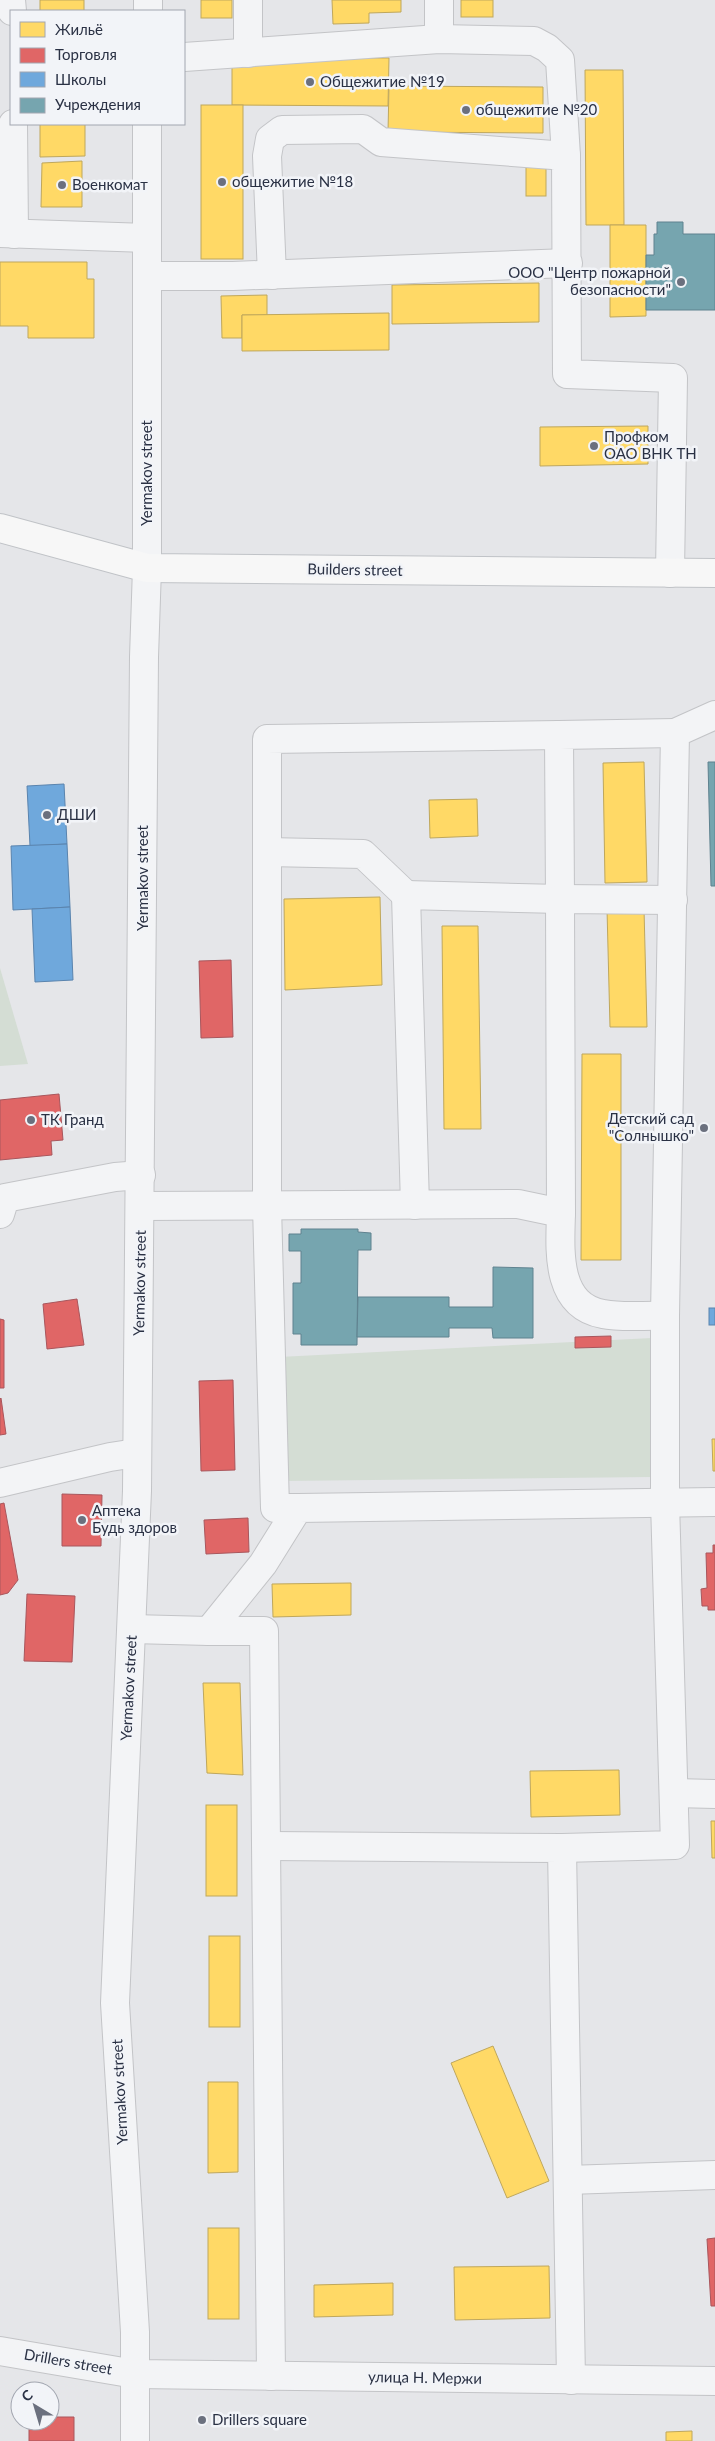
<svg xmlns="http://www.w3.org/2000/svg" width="715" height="2441" font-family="Lato,sans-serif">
  <rect width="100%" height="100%" fill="#e5e6e9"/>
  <!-- green -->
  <g fill="#d4ddd4">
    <polygon points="0,968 28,1064 0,1066"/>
    <polygon points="652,1338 652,1477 281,1481 279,1357"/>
  </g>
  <!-- homes -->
  <g fill="#ffd966" stroke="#bfa75c">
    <rect x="40" y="0" width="44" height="11"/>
    <rect x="201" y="0" width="31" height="18"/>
    <polygon points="332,0 401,0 401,12 369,13 369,23 333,24"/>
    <rect x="461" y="0" width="32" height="17"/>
    <polygon points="232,57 389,58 388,106 232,105"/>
    <polygon points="585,70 623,70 624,225 586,225"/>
    <polygon points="389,86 543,87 543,133 388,132"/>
    <rect x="201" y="105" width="42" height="154"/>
    <polygon points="40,124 85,124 85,156 40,157"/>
    <polygon points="82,161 82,207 41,207 42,163"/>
    <rect x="526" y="163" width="20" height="33"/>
    <polygon points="610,225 646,225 646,316 610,317"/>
    <polygon points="0,262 87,262 87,279 94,279 94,338 28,338 28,326 0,326"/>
    <polygon points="539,283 539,322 392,324 392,285"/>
    <polygon points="267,295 267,315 242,315 242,338 222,338 221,296"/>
    <polygon points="389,313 389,350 242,351 242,315"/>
    <polygon points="648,426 648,464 540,466 540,427"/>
    <polygon points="644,762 647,882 605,883 603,763"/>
    <polygon points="477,799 478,836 430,838 429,800"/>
    <polygon points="380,897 382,985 285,990 284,899"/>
    <polygon points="607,909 644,909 647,1027 610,1027"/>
    <polygon points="442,926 478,926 481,1129 444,1129"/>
    <polygon points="582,1054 621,1054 621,1260 581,1260"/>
    <polygon points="712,1439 715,1439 715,1471 713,1471"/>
    <polygon points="351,1583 351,1615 273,1617 272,1584"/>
    <polygon points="203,1683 240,1683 243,1775 207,1773"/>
    <polygon points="619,1770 620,1815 531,1817 530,1771"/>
    <rect x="206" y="1805" width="31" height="91"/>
    <polygon points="711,1821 715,1821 715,1858 712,1858"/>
    <rect x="209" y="1936" width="31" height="91"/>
    <polygon points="493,2046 549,2181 507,2198 451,2063"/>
    <polygon points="208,2082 238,2082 238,2172 208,2173"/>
    <rect x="208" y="2228" width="31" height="91"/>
    <polygon points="549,2266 550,2318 455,2320 454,2267"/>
    <polygon points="393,2283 393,2315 314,2317 314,2285"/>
    <polygon points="692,2431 692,2441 666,2441 666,2432"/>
  </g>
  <!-- shops -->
  <g fill="#e06666" stroke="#a9565c">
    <polygon points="231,960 233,1037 201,1038 199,961"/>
    <polygon points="59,1094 63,1140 51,1141 52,1155 0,1160 0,1100"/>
    <polygon points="77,1299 84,1345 47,1349 43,1304"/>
    <polygon points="0,1319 4,1320 4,1388 0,1388"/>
    <polygon points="611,1336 611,1347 575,1348 575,1337"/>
    <polygon points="233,1380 235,1470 201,1471 199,1381"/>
    <polygon points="1,1398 6,1434 0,1435 0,1399"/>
    <polygon points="62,1494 102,1495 101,1546 62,1546"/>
    <polygon points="4,1503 18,1580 8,1593 0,1595 0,1504"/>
    <polygon points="248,1518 249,1552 206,1554 204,1520"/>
    <polygon points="713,1545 715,1545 715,1610 708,1610 708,1606 702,1606 701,1589 707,1588 706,1553 713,1553"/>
    <polygon points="27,1594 75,1596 72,1662 24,1661"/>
    <polygon points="715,2238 715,2306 711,2306 707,2239"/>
    <polygon points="50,2417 74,2417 74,2441 29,2441 29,2421 50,2421"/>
  </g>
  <!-- schools -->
  <g fill="#6fa8dc" stroke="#5a84ae">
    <polygon points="64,784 67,844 30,846 27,786"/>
    <polygon points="67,844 70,907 13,910 11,846"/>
    <polygon points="70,907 73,980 35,982 32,909"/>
    <rect x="709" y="1308" width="6" height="17"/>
  </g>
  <!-- public -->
  <g fill="#76a5af" stroke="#5f828f">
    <polygon points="657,222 683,222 683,234 715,234 715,310 646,310 646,255 654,255 654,234 657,234"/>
    <polygon points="708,762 715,762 715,886 711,886"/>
    <polygon points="301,1229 358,1229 358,1232 371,1233 371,1250 358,1250 357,1345 301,1345 301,1334 293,1334 293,1283 301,1283 301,1251 289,1251 289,1234 301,1234"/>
    <polygon points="493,1267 533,1268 533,1338 493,1338 492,1328 449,1328 449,1337 357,1337 358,1297 449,1297 449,1307 493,1307"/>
  </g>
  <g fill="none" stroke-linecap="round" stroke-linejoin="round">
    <!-- minor casing -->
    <g stroke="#c3c4c7" stroke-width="30">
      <g id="minor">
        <polyline points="11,0 12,11"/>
        <polyline points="248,0 248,53"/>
        <polyline points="439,0 439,39"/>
        <polyline points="148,11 148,0"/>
        <polyline points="184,57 439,39 534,41 547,48 560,60 566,156"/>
        <polyline points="13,124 14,234"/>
        <polyline points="0,233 147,238"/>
        <polyline points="272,275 267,156 270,139 282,130 363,129 381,142 566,156 567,374 673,378 670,573"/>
        <polyline points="147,276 233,276 568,263"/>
        <polyline points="267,852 363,854 406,895"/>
        <polyline points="415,1205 406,895 560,899 559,735 675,733"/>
        <path d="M141,1206l377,-2 43,9c-1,37 -6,92 42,101 19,4 43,1 62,2"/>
        <polyline points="561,1213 560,899 673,900"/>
        <polyline points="0,1214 5,1198 115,1177 141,1175"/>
        <polyline points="0,1483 110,1457 136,1453"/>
        <polyline points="298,1508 275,1508 267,1206 267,739 559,735"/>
        <polyline points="132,1629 209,1631 263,1564 298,1508 715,1502"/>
        <polyline points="209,1631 264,1631 271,2376"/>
        <polyline points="674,1793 715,1794"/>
        <polyline points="268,1846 562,1848 571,2380"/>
        <polyline points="562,1848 675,1845 665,1502 665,1316 675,733 715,715"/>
        <polyline points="568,2180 715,2175"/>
        <polyline points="0,2351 135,2374 715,2381"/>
        <polyline points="135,2441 135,2332 115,2003 137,1491 144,657 147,568 147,124"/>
      </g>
    </g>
    <!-- major casing -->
    <g stroke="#c0c3c7" stroke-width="30">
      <polyline id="major" points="0,528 147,568 715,573"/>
    </g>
    <!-- minor -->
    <use href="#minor" stroke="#f3f4f6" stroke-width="28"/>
    <!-- major -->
    <use href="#major" stroke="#f7f7f7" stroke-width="28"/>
  </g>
  <!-- markers -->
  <g fill="#6b707e" stroke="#f2f4f8" stroke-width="2">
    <circle cx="310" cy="82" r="5"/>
    <circle cx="466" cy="110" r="5"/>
    <circle cx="222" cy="182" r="5"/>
    <circle cx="62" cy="185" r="5"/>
    <circle cx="681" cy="282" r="5"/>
    <circle cx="594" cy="446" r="5"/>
    <circle cx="47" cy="815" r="5"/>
    <circle cx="31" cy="1120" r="5"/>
    <circle cx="704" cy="1128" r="5"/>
    <circle cx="82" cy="1520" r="5"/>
    <circle cx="202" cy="2420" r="5"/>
  </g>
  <g text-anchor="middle" stroke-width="5" stroke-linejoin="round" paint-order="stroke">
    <!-- poi labels -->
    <g font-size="15" fill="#2a3144" stroke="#f2f4f8" text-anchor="start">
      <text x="320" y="87">Общежитие №19</text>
      <text x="476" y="115">общежитие №20</text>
      <text x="232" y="187">общежитие №18</text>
      <text x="72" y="190">Военкомат</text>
      <text x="671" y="278" text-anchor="end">ООО "Центр пожарной<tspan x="671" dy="17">безопасности"</tspan></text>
      <text x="604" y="442">Профком<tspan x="604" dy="17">ОАО ВНК ТН</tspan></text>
      <text x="57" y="820">ДШИ</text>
      <text x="694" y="1124" text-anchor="end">Детский сад<tspan x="694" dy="17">"Солнышко"</tspan></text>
      <text x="41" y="1125">ТК Гранд</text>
      <text x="92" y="1516">Аптека<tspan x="92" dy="17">Будь здоров</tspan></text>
      <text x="212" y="2425">Drillers square</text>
    </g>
    <!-- street labels -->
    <g font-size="15" fill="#2a3144" stroke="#f2f4f8">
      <text transform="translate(147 473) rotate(-90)" y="5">Yermakov street</text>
      <text transform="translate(355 570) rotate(1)" y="5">Builders street</text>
      <text transform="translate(143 878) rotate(-90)" y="5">Yermakov street</text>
      <text transform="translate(140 1283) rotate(-89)" y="5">Yermakov street</text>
      <text transform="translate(129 1688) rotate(-87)" y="5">Yermakov street</text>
      <text transform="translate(120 2092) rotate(-93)" y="5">Yermakov street</text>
      <text transform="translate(68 2362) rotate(10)" y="5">Drillers street</text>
      <text transform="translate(425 2378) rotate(1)" y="5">улица Н. Мержи</text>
    </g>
  </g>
  <!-- legend -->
  <rect x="10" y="10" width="175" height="115" fill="#f2f4f8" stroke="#a2a6b0"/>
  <rect x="20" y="22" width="25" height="15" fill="#ffd966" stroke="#a2a6b0"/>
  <text x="55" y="35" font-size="15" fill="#2a3144">Жильё</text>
  <rect x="20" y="48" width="25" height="15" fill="#e06666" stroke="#a2a6b0"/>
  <text x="55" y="60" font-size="15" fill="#2a3144">Торговля</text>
  <rect x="20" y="72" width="25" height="15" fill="#6fa8dc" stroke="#a2a6b0"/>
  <text x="55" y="85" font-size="15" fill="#2a3144">Школы</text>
  <rect x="20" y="98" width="25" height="15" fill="#76a5af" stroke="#a2a6b0"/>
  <text x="55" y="110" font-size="15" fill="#2a3144">Учреждения</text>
  <!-- north arrow -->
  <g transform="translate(35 2406) rotate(322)"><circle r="24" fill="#f2f4f8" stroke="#a2a6b0"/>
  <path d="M0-4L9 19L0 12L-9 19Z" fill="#6b707e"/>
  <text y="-8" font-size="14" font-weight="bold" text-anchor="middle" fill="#2a3144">С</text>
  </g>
</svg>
